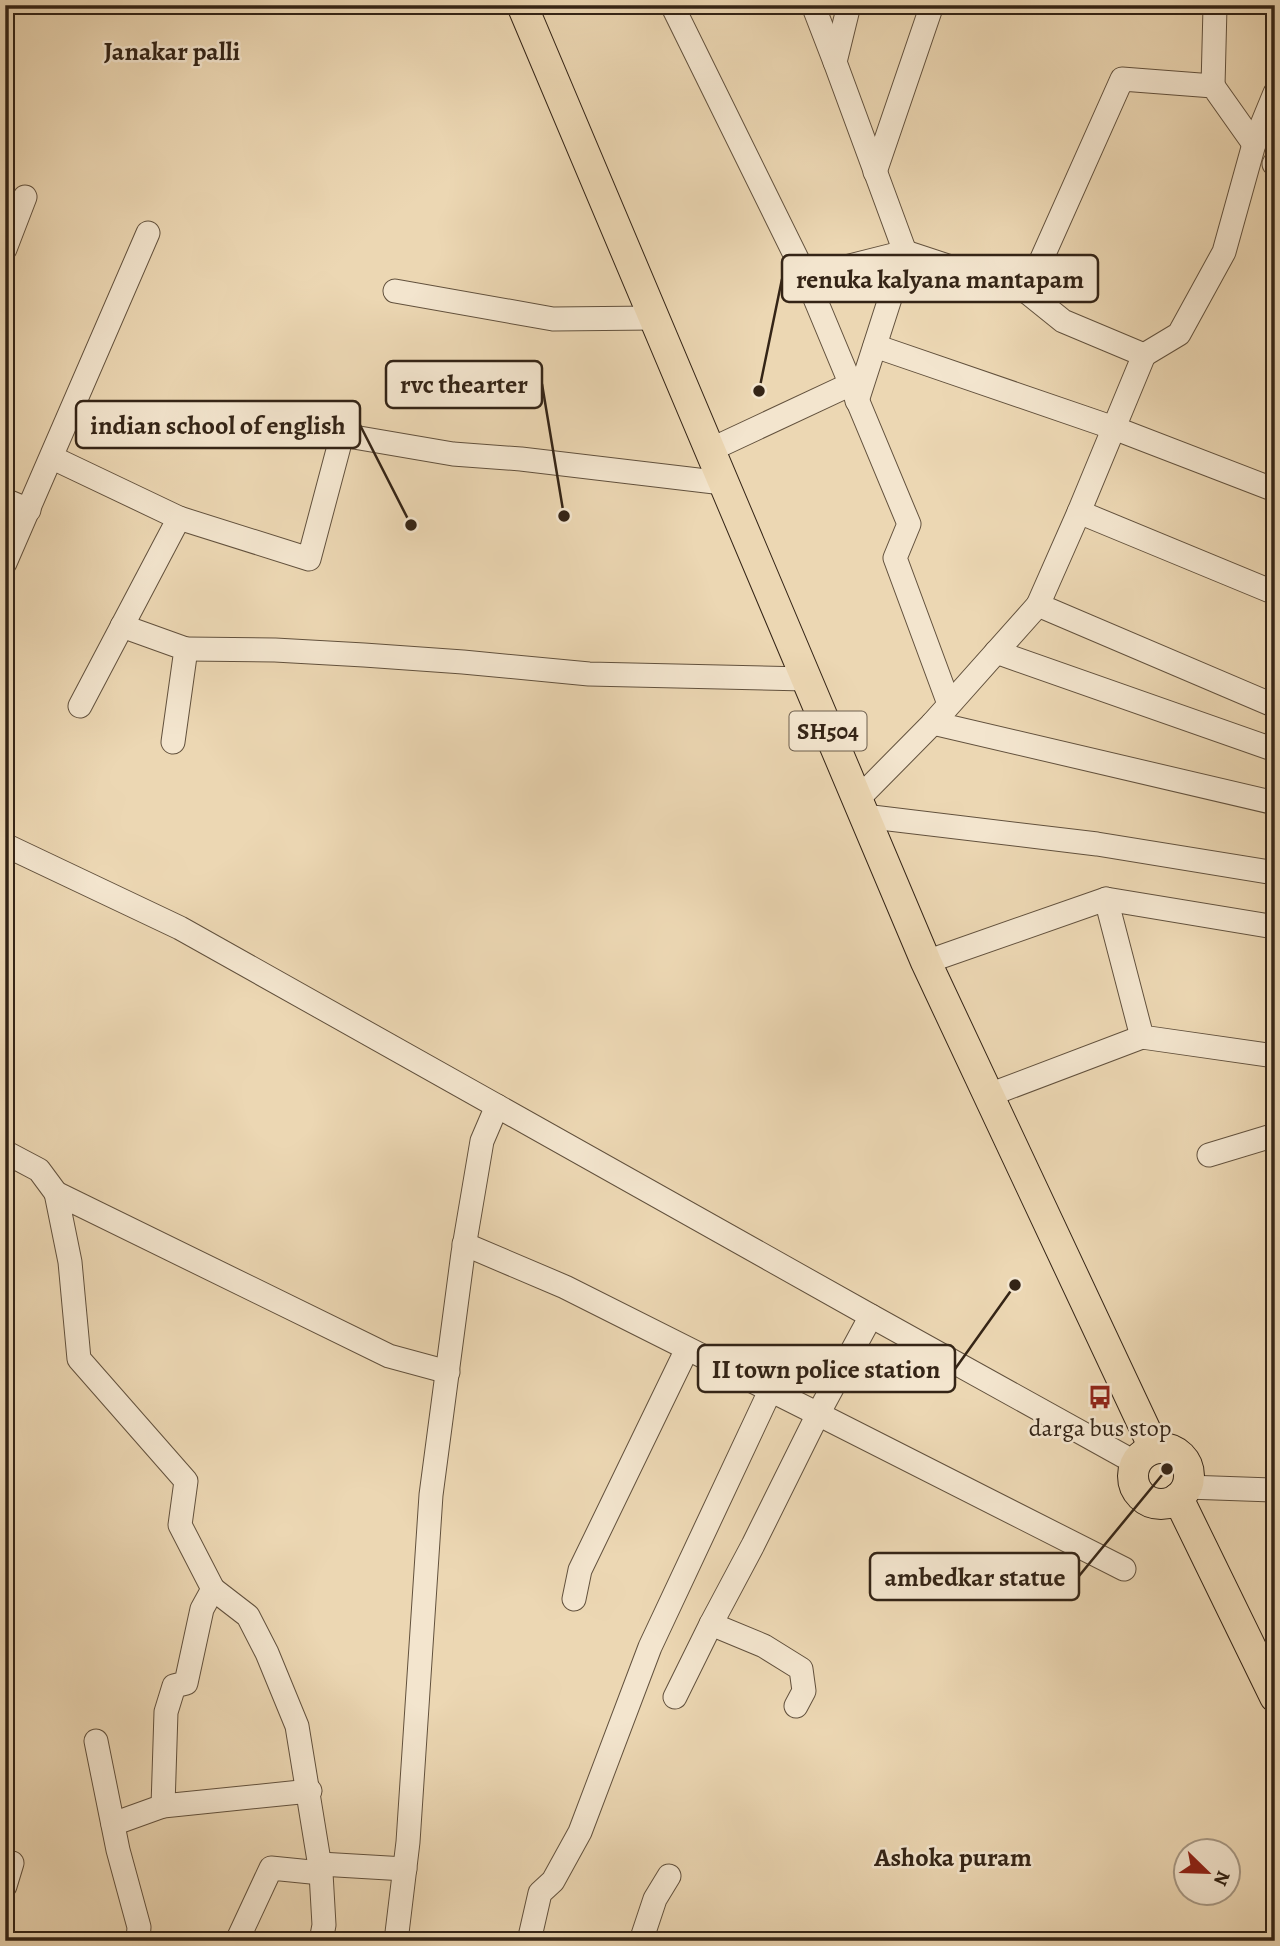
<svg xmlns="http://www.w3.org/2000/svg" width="1280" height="1946" font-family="Alegreya,serif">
  <rect width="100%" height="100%" fill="#ecd7b3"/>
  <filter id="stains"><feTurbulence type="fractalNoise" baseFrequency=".00286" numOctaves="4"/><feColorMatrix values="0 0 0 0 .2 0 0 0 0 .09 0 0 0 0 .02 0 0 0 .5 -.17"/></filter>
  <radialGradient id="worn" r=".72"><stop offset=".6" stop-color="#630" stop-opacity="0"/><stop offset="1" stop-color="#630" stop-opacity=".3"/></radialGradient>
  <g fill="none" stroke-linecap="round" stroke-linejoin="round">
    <!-- minor casing -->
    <g stroke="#62513d" stroke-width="25">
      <g id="minor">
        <polyline points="672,5 806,277 909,524 895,558 949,704"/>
        <polyline points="813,5 835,62"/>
        <polyline points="849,5 835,62 905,252 857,401"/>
        <polyline points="1213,86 1215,7"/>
        <polyline points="1274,164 1275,164"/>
        <polyline points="875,172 932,5"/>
        <polyline points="5,249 25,197"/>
        <polyline points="806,277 905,252 1027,292 1063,321 1144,355 1079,512 1275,593"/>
        <polyline points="395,291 553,319 654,318"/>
        <polyline points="1027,292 1122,79 1213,86 1254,144"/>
        <polyline points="875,346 1114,428 1275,490"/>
        <polyline points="1144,355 1179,334 1224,252 1254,144 1275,93"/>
        <polyline points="710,450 851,384"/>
        <polyline points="53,458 179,518 80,706"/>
        <polyline points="5,500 29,510"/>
        <polyline points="1079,512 1038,605 1275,706"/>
        <polyline points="179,518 309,559 342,435 453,454 521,459 723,483"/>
        <polyline points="5,563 148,233"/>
        <polyline points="122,626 186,649 173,742"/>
        <polyline points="186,649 275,650 364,655 463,662 589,674 806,679"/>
        <polyline points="996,652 1275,750"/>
        <polyline points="933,723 1275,803"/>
        <polyline points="857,800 933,723 1038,605"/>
        <polyline points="864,816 1097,844 1275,873"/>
        <polyline points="5,845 180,928 871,1316 1136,1463"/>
        <polyline points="1106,899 1275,927"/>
        <polyline points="926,962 1106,899 1142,1037 1275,1056"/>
        <polyline points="989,1095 1142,1037"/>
        <polyline points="5,1152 39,1170 56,1193"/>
        <polyline points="1209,1155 1275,1135"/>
        <polyline points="464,1244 565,1287 818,1414 871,1316"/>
        <polyline points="1187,1487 1275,1490"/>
        <polyline points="213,1589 248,1616 267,1653 297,1726 321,1873 324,1925 321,1941"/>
        <polyline points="574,1599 580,1570 687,1349"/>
        <polyline points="675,1697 711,1624"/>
        <polyline points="796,1706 804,1691 801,1669 764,1646 711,1624 753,1545 818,1414 1124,1569"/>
        <polyline points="96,1741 118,1850 139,1927 138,1941"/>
        <polyline points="163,1806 310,1791"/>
        <polyline points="113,1824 163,1806 166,1712 174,1686 186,1683 202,1609 213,1589 180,1525 186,1481 79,1359 70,1262 56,1193 389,1356 448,1372"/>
        <polyline points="320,1864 405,1869"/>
        <polyline points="5,1886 12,1863"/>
        <polyline points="237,1941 271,1868 321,1873"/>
        <polyline points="396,1941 408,1842 431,1495 463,1253 482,1141 497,1106"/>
        <polyline points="529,1941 540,1893 553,1881 580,1832 650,1647 770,1391"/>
        <polyline points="641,1941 655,1899 669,1876"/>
      </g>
    </g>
    <!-- major casing -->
    <g stroke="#342416" stroke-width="32">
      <g id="major">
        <polyline points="522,5 926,962 1154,1448"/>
        <circle cx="1161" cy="1476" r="28"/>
        <polyline points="1178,1498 1275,1697"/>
      </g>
    </g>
    <!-- minor -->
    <use href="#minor" stroke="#f3e5ce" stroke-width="23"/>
    <!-- major -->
    <use href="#major" stroke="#ecd7b3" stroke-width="30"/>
  </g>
  <!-- icons -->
  <defs>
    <g id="bus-bare" transform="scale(1.89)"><path d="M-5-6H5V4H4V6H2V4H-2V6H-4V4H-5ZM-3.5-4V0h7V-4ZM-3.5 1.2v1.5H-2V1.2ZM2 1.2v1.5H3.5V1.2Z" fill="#8f2418" stroke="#f3e5ce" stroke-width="2.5" paint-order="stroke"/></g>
  </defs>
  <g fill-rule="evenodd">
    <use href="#bus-bare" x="1100" y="1397"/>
  </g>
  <g text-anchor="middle" stroke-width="5" stroke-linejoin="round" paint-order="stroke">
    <!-- shield labels -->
    <rect fill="#f3e5ce" stroke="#6d5e4d" stroke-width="2" x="789.5" y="711.5" width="77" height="39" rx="5"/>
    <g font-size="23" font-weight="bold" fill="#342416">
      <text x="828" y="739">SH504</text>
    </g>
    <!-- poi labels -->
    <g font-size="24" fill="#342416" stroke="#f3e5ce">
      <text x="1100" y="1436">darga bus stop</text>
    </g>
    <!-- neighbourhood labels -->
    <g font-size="26" font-weight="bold" fill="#342416" stroke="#f3e5ce">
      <text x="172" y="60">Janakar palli</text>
      <text x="953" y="1866">Ashoka puram</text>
    </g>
  </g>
  <!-- callouts -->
  <path fill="none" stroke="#342416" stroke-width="2.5" d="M759 391L782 279M564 516L542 384M411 525L360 425M1015 1285L955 1369M1167 1469L1079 1576"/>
  <g fill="#342416" stroke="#f3e5ce" stroke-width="2.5">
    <circle cx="759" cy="391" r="7"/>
    <circle cx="564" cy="516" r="7"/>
    <circle cx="411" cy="525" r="7"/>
    <circle cx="1015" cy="1285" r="7"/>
    <circle cx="1167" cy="1469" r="7"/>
  </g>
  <g fill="#f3e5ce" stroke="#342416" stroke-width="2.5">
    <rect x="782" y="255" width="316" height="47" rx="7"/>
    <rect x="386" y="361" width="156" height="47" rx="7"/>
    <rect x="76" y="401" width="284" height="47" rx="7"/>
    <rect x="698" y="1345" width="257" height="47" rx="7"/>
    <rect x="870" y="1553" width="209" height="47" rx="7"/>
  </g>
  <g font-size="26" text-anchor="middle" font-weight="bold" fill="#342416">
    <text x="940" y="288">renuka kalyana mantapam</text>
    <text x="464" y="393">rvc thearter</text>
    <text x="218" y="434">indian school of english</text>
    <text x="826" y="1378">II town police station</text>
    <text x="975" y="1586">ambedkar statue</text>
  </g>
  <!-- margin -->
  <rect width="1280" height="1946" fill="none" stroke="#ecd7b3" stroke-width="28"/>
  <rect x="7" y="7" width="1266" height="1932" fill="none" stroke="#342416" stroke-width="3.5"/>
  <rect x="14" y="14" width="1252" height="1918" fill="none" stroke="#342416" stroke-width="2"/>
  <!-- north arrow -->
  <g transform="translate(1207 1872) rotate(113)"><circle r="33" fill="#f3e5ce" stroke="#a79884" stroke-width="2"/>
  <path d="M0-5L12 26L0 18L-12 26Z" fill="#8f2418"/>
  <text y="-10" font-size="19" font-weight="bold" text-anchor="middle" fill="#342416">N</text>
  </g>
  <rect width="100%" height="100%" filter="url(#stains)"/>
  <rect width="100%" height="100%" fill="url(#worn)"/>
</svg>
